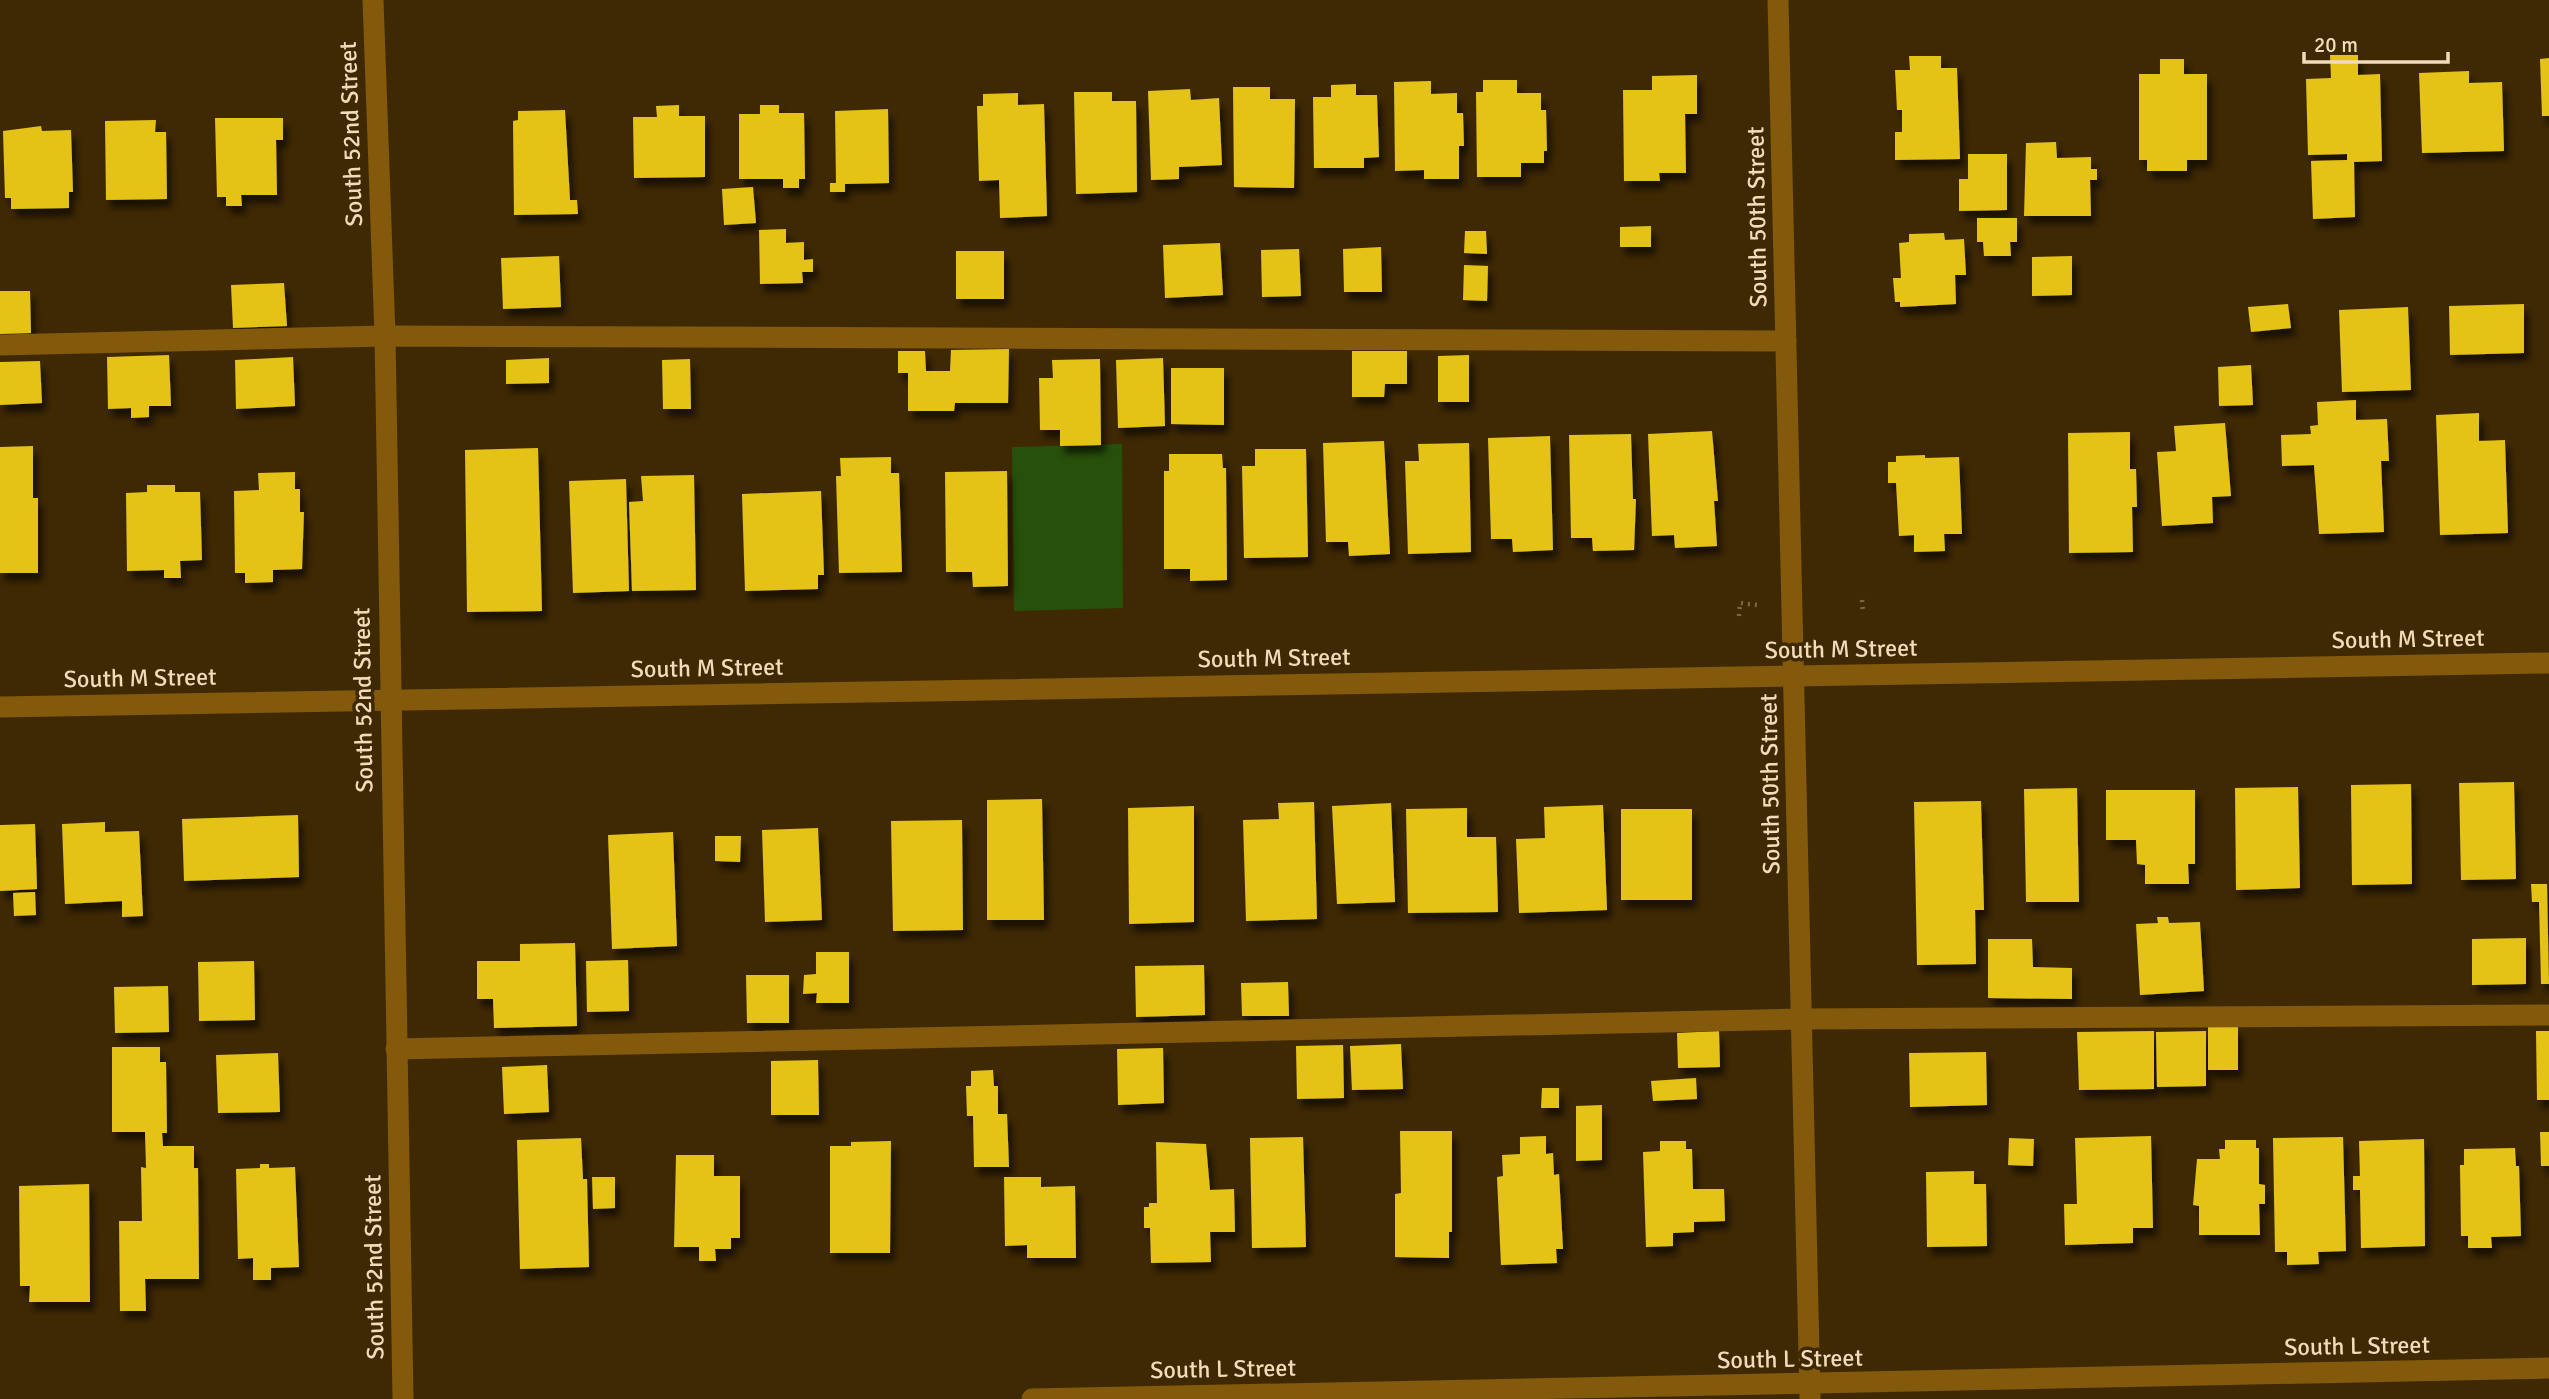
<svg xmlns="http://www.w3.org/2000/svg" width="2549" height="1399" font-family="Signika,sans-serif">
  <defs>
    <filter id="shadow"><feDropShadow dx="4.5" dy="8" stdDeviation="3.5" flood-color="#0009"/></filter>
  </defs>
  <rect width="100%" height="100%" fill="#3f2903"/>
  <!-- green -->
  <polygon fill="#27500a" points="1122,444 1123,608 1014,611 1012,447"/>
  <!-- building -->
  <g fill="#e4c218" filter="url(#shadow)">
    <polygon points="2330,55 2358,55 2358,75 2380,74 2382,161 2354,162 2355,217 2313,219 2311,161 2347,160 2347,154 2308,155 2306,79 2331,78"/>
    <polygon points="1909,56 1941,56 1941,68 1957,68 1960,159 1895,160 1895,132 1902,132 1902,110 1897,110 1895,70 1910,70"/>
    <polygon points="2549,58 2549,116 2542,116 2540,59"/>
    <polygon points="2160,59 2184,59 2184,74 2207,74 2207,160 2187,160 2187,171 2147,171 2147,160 2139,160 2139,74 2160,74"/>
    <polygon points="2469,71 2469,83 2502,82 2504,151 2422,153 2419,73"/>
    <polygon points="1697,75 1697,114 1685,114 1686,173 1659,173 1660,181 1624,181 1623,90 1652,90 1652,76"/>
    <polygon points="1483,80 1517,80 1517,93 1541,93 1541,110 1546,110 1547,151 1544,151 1544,163 1521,163 1521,177 1477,177 1476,92 1483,92"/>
    <polygon points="1431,81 1431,94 1457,93 1457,113 1463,113 1464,146 1459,146 1459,179 1424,179 1424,170 1395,171 1394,82"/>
    <polygon points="1356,84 1356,95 1377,95 1379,157 1364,158 1364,168 1314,168 1313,97 1331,97 1331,85"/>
    <polygon points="1233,87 1270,87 1270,99 1295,99 1294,188 1234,187"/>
    <polygon points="1190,89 1191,100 1219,98 1222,165 1179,167 1179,179 1151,180 1148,91"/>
    <polygon points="1074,92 1112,92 1112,101 1136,101 1137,192 1076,194"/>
    <polygon points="1018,93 1018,105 1044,104 1047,216 1000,218 999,180 979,181 977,106 983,106 983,94"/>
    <polygon points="679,105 679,116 705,116 705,177 634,178 633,117 657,117 656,106"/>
    <polygon points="760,105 779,105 779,113 804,113 805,179 799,179 799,188 783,188 783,179 739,179 739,114 760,114"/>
    <polygon points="888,109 889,183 845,184 845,192 830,192 830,183 836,183 835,111"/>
    <polygon points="565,110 570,200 577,200 578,214 514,215 513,121 518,120 518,111"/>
    <polygon points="215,118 283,118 283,140 276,140 277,195 241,195 242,206 226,206 226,197 217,197"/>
    <polygon points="156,120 155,132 166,132 167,199 106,200 105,121"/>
    <polygon points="41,126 42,131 71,130 73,192 69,192 69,208 11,209 11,198 5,198 3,131"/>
    <polygon points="2056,142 2057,158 2091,157 2091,169 2097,169 2097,180 2090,180 2091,216 2024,216 2026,143"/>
    <polygon points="1968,154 2007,154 2007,210 1959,211 1959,179 1968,179"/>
    <polygon points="753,187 756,223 724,225 722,189"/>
    <polygon points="1977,218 2017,218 2017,242 2010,242 2011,256 1984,256 1983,242 1977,242"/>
    <polygon points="1651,226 1651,247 1620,247 1620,227"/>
    <polygon points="786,229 786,243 804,242 804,260 813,259 813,272 802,272 803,283 760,284 759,230"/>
    <polygon points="1465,231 1486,231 1487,254 1464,253"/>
    <polygon points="1944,233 1945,240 1964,239 1966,275 1955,275 1956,304 1900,307 1900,302 1895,302 1893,278 1901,278 1899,243 1909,242 1909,234"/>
    <polygon points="1220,243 1223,295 1165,298 1163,245"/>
    <polygon points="1381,247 1382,292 1344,292 1343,249"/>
    <polygon points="1299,249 1301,296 1262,297 1261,250"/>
    <rect x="956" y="251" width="48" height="48"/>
    <polygon points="559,256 561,307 503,309 501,258"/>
    <polygon points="2072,256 2072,295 2032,296 2032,257"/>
    <polygon points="1464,265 1488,266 1487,301 1463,300"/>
    <polygon points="284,283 287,326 233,328 231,285"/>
    <polygon points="0,291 30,291 31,333 0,334"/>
    <polygon points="2288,304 2291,328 2251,332 2248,307"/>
    <polygon points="2524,304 2524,353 2450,355 2449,306"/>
    <polygon points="2408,307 2411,390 2342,392 2339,310"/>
    <polygon points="1009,349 1008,403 955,403 954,411 908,411 908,373 898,373 898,351 925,351 926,371 950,371 951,350"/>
    <polygon points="1352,351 1407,351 1407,384 1385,384 1384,397 1352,397"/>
    <polygon points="169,355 171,406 149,406 149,417 131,418 131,408 108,409 107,357"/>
    <polygon points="1469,355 1469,402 1438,402 1438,356"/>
    <polygon points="293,357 295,406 236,409 235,360"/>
    <polygon points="549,358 549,383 506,384 506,360"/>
    <polygon points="1163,358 1165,426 1118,428 1116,360"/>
    <polygon points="690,359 691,409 663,409 662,360"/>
    <polygon points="1100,359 1101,445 1060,446 1060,430 1040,430 1039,378 1053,378 1052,360"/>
    <polygon points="40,361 42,403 0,405 0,362"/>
    <polygon points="2251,365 2253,405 2219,406 2218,367"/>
    <polygon points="1171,368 1224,368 1224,425 1171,424"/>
    <polygon points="2356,400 2356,420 2387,419 2389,461 2381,461 2384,532 2319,534 2314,465 2282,466 2281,435 2311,434 2310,426 2318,425 2317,402"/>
    <polygon points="2479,413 2479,441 2505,440 2508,533 2440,535 2436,415"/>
    <polygon points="2225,423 2231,496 2212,497 2213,523 2162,526 2157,452 2176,451 2174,426"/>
    <polygon points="1712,431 1718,501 1714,501 1717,546 1675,548 1674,535 1652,536 1648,434"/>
    <polygon points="2130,432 2130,469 2136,469 2137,507 2132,507 2133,552 2069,553 2068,433"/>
    <polygon points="1631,434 1633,499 1636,499 1634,550 1593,551 1592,538 1571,538 1569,435"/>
    <polygon points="1550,436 1553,550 1513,552 1512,539 1491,539 1488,438"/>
    <polygon points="1384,441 1390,554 1349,556 1348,542 1326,542 1323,443"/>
    <polygon points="1469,443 1471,552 1408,554 1405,461 1419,461 1418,444"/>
    <polygon points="33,446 33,498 38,498 38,573 0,573 0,447"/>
    <polygon points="538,448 542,611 467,612 465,450"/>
    <polygon points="1255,449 1306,449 1308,557 1244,558 1242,466 1255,466"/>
    <polygon points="1169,454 1222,454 1223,468 1226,468 1227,580 1190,581 1190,569 1164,569 1164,471 1169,471"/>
    <polygon points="1925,455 1925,458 1959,457 1962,534 1944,534 1945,551 1914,552 1914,535 1899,536 1896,483 1888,483 1888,462 1896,462 1896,456"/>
    <polygon points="891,457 891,473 899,473 902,572 839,573 836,476 841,476 840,458"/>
    <polygon points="1007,471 1008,586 973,587 972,572 946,572 945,472"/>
    <polygon points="295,472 295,489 300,489 300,512 304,512 302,569 273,570 273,582 245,583 245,573 235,573 234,491 259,490 258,473"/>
    <polygon points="694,475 696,590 632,591 629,502 643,501 641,476"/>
    <polygon points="626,479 629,591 573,593 569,481"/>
    <polygon points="147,485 175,485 175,492 200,492 202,560 180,561 181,578 164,578 164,570 127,571 126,493 147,492"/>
    <polygon points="821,491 824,575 818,575 818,589 745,591 742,494"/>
    <polygon points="2514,782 2516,879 2461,880 2459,783"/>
    <polygon points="2411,784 2412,884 2352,885 2351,785"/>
    <polygon points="2298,787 2300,888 2236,890 2235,788"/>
    <polygon points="2077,788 2079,902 2026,902 2024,789"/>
    <polygon points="2106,790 2195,790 2195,864 2188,864 2189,884 2145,884 2145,865 2137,864 2136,840 2106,840"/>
    <polygon points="1042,799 1044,920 987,920 987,800"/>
    <polygon points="1981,801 1984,910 1975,910 1976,964 1917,965 1914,802"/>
    <polygon points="1314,802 1317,919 1246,921 1243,820 1279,819 1278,803"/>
    <polygon points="1391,803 1395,902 1337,904 1332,806"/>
    <polygon points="1603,805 1607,910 1519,913 1516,839 1545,838 1544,807"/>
    <polygon points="1194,806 1194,922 1129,924 1128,808"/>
    <polygon points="1467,808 1467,837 1496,837 1498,912 1408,913 1406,809"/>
    <rect x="1621" y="809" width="71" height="91"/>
    <polygon points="298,815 299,877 184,881 182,819"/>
    <polygon points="962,820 963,930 893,931 891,821"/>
    <polygon points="105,822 105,832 139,831 143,916 122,917 122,901 65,904 62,824"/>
    <polygon points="35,824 37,889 0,891 0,825"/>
    <polygon points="818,828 822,920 765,922 762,830"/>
    <polygon points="673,832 677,946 612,949 608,835"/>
    <polygon points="715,836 741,836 740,862 715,861"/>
    <polygon points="2531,884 2547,884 2549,984 2541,984 2539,902 2532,902"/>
    <polygon points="35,892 36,915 14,916 13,893"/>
    <polygon points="2157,917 2168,917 2169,923 2200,922 2204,991 2140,995 2136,924 2158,923"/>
    <polygon points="2526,938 2526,984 2472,985 2472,939"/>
    <polygon points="1988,939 2032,939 2033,967 2072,968 2072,999 1988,998"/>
    <polygon points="575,943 577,1026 494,1028 493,999 477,999 477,961 520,961 520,944"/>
    <polygon points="816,952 849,952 849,1003 816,1003 817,993 803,994 804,975 816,974"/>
    <polygon points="628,960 629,1011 587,1012 586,961"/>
    <polygon points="254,961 255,1020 199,1021 198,962"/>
    <polygon points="1204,965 1205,1015 1136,1017 1135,966"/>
    <polygon points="746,975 789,975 789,1023 747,1023"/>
    <polygon points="1288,982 1289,1016 1242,1016 1241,983"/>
    <polygon points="168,986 169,1032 115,1033 114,987"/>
    <polygon points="2208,1026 2238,1027 2238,1070 2208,1070"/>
    <polygon points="1719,1031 1720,1067 1678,1068 1677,1033"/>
    <polygon points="2154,1031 2154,1089 2079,1090 2077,1032"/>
    <polygon points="2206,1031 2206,1086 2157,1087 2156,1032"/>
    <polygon points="2536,1031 2549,1031 2549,1100 2537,1100"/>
    <polygon points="1401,1044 1403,1089 1352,1090 1350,1046"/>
    <polygon points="1343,1045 1344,1098 1297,1099 1296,1046"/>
    <polygon points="112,1047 160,1047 160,1062 166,1062 167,1133 162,1133 163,1146 194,1146 194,1168 198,1168 199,1279 145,1279 146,1311 120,1311 119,1221 142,1221 141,1167 146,1168 145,1132 112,1132"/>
    <polygon points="1163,1048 1164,1103 1118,1105 1117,1049"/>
    <polygon points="1986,1052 1987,1105 1910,1107 1909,1053"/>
    <polygon points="278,1053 280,1112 218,1113 216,1055"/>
    <polygon points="818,1060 819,1115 771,1115 771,1061"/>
    <polygon points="547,1065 549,1112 504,1114 502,1067"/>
    <polygon points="993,1070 994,1086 998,1086 998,1114 1007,1114 1009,1167 974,1167 973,1116 967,1116 966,1086 971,1086 971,1071"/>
    <polygon points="1696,1078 1697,1099 1653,1101 1651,1081"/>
    <polygon points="1542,1088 1559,1088 1559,1108 1541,1108"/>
    <polygon points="1602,1105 1602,1160 1576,1161 1576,1106"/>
    <polygon points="1400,1131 1452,1131 1452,1232 1449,1232 1449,1258 1395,1257 1395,1194 1401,1193"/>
    <polygon points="2540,1132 2549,1132 2549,1166 2541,1166"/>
    <polygon points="1546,1136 1546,1154 1553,1153 1554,1175 1559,1174 1563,1249 1556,1249 1557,1263 1501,1265 1497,1177 1503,1176 1502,1155 1520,1154 1520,1137"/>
    <polygon points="2151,1136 2153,1228 2133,1228 2133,1243 2065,1245 2064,1204 2077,1204 2075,1138"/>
    <polygon points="1303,1137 1306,1247 1252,1248 1250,1138"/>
    <polygon points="2343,1137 2346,1251 2318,1252 2319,1264 2287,1265 2287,1252 2275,1252 2273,1138"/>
    <polygon points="581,1138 583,1179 587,1179 589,1267 520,1269 517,1140"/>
    <polygon points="2009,1138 2034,1139 2033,1166 2008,1165"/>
    <polygon points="2424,1139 2425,1246 2361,1248 2360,1190 2353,1190 2353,1176 2360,1176 2359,1141"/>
    <polygon points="2225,1140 2256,1140 2256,1148 2259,1148 2259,1184 2265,1185 2265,1204 2259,1204 2260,1235 2199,1235 2199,1206 2193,1205 2197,1159 2220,1159 2219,1149 2225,1149"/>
    <polygon points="891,1141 890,1253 830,1253 830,1146 851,1146 851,1142"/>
    <polygon points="1660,1141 1686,1141 1686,1149 1692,1149 1693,1189 1724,1189 1725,1221 1694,1222 1694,1232 1673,1233 1673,1246 1646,1247 1643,1152 1660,1151"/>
    <polygon points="1156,1142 1206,1144 1210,1190 1234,1189 1235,1232 1210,1232 1211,1262 1151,1263 1150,1228 1144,1228 1144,1207 1149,1207 1149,1203 1157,1203"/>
    <polygon points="2515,1148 2516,1166 2519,1166 2521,1236 2491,1237 2492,1248 2468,1248 2468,1236 2461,1236 2460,1165 2464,1165 2464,1149"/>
    <polygon points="676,1155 714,1155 714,1176 740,1176 740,1238 731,1238 731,1249 715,1249 716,1261 699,1261 699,1247 674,1247"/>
    <polygon points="260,1164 269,1164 269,1168 295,1167 299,1267 271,1268 271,1280 253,1280 253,1258 238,1259 236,1169 260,1168"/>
    <polygon points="1974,1171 1974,1184 1986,1184 1987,1246 1927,1247 1926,1172"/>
    <polygon points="592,1177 615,1177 615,1208 593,1209"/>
    <polygon points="1004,1177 1041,1177 1041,1187 1075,1186 1076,1258 1027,1258 1027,1245 1005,1246"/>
    <polygon points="89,1184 90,1302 29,1302 30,1286 20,1286 19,1186"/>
  </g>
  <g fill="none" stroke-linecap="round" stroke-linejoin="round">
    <!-- path -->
    <g stroke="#7e6844" stroke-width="4.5" stroke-dasharray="2 5" stroke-linecap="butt">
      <polyline points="1862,600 1863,614"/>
      <polyline points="1739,616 1740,603 1757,605"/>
    </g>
    <!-- minor -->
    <g stroke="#83590c" stroke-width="21">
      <polyline points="373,0 385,336 403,1399"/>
      <polyline points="1778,0 1810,1397"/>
      <polyline points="0,345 385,336 1786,341"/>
      <polyline points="0,707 2549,663"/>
      <polyline points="396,1049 1801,1019 2549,1015"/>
      <polyline points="1032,1399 2549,1368"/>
    </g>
  </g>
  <g text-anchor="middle" stroke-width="7" stroke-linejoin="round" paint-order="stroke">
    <!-- street labels -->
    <g font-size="24" fill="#f2dbba" stroke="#3f2903">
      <text transform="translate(351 134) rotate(-92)" y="8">South 52nd Street</text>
      <text transform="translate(1757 217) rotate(-91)" y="8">South 50th Street</text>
      <text transform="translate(2408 639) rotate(-1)" y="8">South M Street</text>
      <text transform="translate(1841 649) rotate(-1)" y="8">South M Street</text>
      <text transform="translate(1274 658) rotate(-1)" y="8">South M Street</text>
      <text transform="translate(707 668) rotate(-1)" y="8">South M Street</text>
      <text transform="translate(140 678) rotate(-1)" y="8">South M Street</text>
      <text transform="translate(363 700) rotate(-91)" y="8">South 52nd Street</text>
      <text transform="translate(1770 784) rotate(-91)" y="8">South 50th Street</text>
      <text transform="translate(374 1267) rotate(-91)" y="8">South 52nd Street</text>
      <text transform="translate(2357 1346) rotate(-1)" y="8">South L Street</text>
      <text transform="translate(1790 1359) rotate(-1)" y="8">South L Street</text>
      <text transform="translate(1223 1369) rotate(-1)" y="8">South L Street</text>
    </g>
  </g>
  <!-- scale -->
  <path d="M2304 52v10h144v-10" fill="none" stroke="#f2dbba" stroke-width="3.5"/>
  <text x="2314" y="52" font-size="21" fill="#f2dbba" stroke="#3f2903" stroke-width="5" paint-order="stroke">20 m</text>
</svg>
